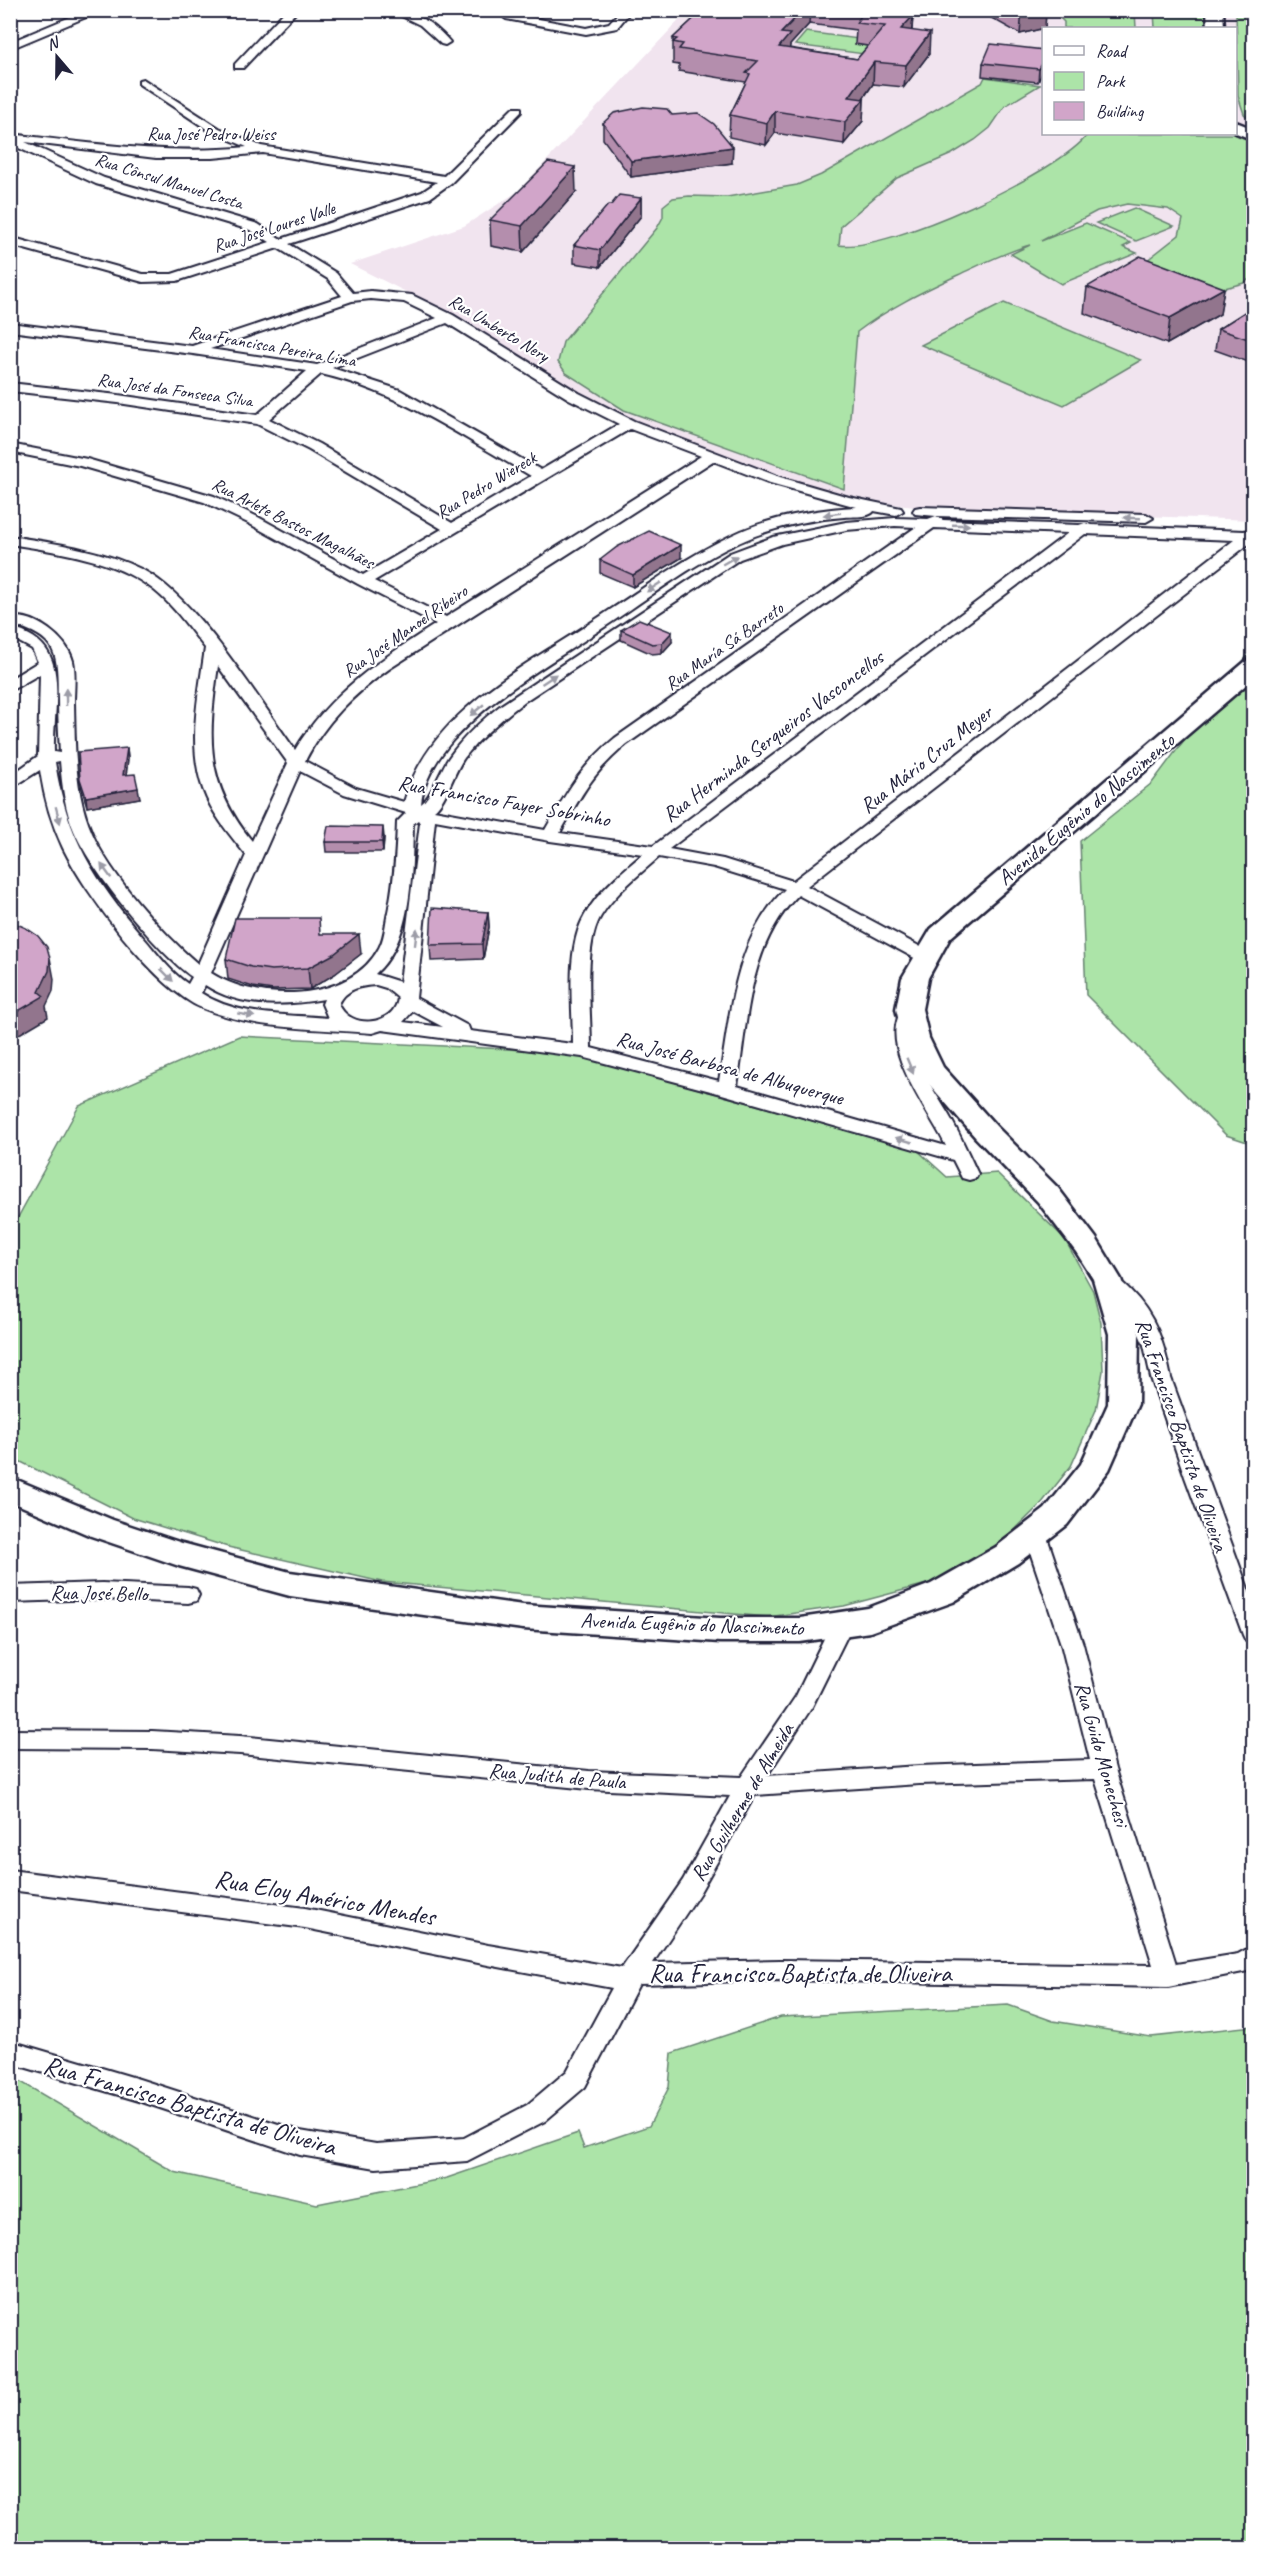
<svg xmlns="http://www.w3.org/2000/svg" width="1264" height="2559" font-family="Caveat,sans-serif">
  <rect width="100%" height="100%" fill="#fff"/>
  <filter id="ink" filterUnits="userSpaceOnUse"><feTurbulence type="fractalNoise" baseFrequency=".0167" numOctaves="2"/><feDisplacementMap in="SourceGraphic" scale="12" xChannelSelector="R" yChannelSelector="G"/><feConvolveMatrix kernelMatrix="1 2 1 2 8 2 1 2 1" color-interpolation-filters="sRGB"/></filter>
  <g filter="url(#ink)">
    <!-- built -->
    <path fill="#f1e4ef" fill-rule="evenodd" d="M688,11h565v509l-332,-12 -70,-10 -39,-11 -182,-68 -43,-21 -131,-81 -106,-53 114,-38 53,-34zM1044,28h192v106h-192z"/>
    <!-- green -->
    <g fill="#ace4a8" stroke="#678372" stroke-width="1.5">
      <polygon points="1053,11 1135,11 1136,28 1064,28 1064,22"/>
      <polygon points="1154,11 1207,11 1207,28 1155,28"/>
      <polygon points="1236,11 1253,11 1253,121 1244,114 1238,96"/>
      <polygon points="806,32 859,39 856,44 871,47 872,55 795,45"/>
      <path d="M985,77l55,8 -35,21 -15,22 -15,12 -23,14 -55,24 -56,48 -2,19c47,8 222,-73 249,-111h146l19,8v134l-9,7 -27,7 -71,-29 33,-26 4,-16 -15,-10 -41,-5 -30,7 -56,30 45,-18 45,20 -8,4 14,6 -76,31 -50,-30 19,-9c-25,7 -48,19 -72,30 -36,17 -70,33 -101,57l-13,157 -220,-79 -58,-37 -8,-11 5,-20 94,-114 6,-11v-11l10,-8 16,-2 38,1 70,-12 24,-10 161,-92z"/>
      <polygon points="1134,208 1174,226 1136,241 1096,223"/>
      <polygon points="1004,303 1141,360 1064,405 921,345"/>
      <polygon points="1253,648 1253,1144 1226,1135 1086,995 1080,841 1152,783"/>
      <polygon points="239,1036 567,1052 917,1150 947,1177 997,1173 1064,1238 1093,1291 1101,1323 1103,1371 1096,1410 1071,1466 1041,1504 991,1553 934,1582 844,1606 768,1617 382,1582 228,1547 133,1518 11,1457 11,1230 79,1106"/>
      <polygon points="1008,2005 1053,2021 1151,2037 1253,2026 1253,2548 11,2548 11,2076 174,2172 317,2204 447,2178 578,2133 584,2148 649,2126 669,2087 672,2053 781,2017"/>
    </g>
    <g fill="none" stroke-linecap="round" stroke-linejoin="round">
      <!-- street casing -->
      <g stroke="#22223b" stroke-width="4">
        <g id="street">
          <polygon points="87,10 103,10 10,49 10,42"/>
          <polygon points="286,10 298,10 243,68 235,68 235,64"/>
          <path d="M389,10c25,0 45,13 61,32l-5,3 -4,-1 -21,-19z"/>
          <polygon points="494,10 507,10 513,14 586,28 609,23 621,10 630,12 617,28 586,34 506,19"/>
          <path d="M143,79l76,49 42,18 183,30 69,-68h8v4l-70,71 -21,15 -141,46 47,29 17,20 18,-2 41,4 41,20 126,78 55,28 146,56 69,20 52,11 2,3 -7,4 -22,-4c-5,7 -21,5 -30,6 -30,2 -60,8 -89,19 -55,21 -103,60 -152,92 -52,35 -107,65 -150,112 -15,17 -30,41 -32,64 10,-6 20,-36 29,-48 14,-20 32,-36 51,-51l229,-152 43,-16 73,-15 49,-4 33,1 8,-3 -21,-2 -2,-3 2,-3 5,-1 226,7 7,4 -7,4 -210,-6 7,4 136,5 6,-2 6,2 153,6 10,-2v11l-447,346 125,67 3,4 -3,4h-12l-122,-66c-50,51 -50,124 -61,191l209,60c-16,-34 -69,-99 -44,-136h12l3,4c-7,48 7,59 30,98 12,20 21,41 31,62l-2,4 -7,2 -7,-2 -9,-18 -231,-66 -140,-37 -200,-27 -10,3c-56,-5 -118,-3 -170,-25 -47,-20 -117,-115 -139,-160 -12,-25 -19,-51 -23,-78l-30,19v-13l28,-20 2,-82 -30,17v-12l28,-17 -6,-13 -22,-12v-9c65,15 42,74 44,124l6,1c-1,-19 -2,-37 -2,-56 0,-44 0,-60 -48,-73v-6c24,-6 58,21 63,43 3,13 1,29 1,41 1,43 0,91 18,131 18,42 71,101 106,131l48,-109c-17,-21 -34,-41 -43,-66 -16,-45 -4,-95 2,-141 -16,-20 -31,-42 -51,-58 -39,-31 -96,-38 -144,-46v-8c44,7 93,14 133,34 54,28 115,129 152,180 34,-57 86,-91 141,-126l-78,-40 -110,-61 -44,-21 -124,-36 -70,-14v-8l77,15 127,37 44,21 105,58 79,-46 -133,-79 -52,-26 -139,-21 -108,-12v-8l108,12 139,20 50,-44 -114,-17 -183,-23v-8l182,23 150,-50 -14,-17 -50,-31 -101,33 -34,1 -133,-37v-8l133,37h29l98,-32 -20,-12 -154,-46 -86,-40v-10c80,9 157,21 237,13l-36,-15 -72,-48v-4zM25,142l131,16h57l50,-5 174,29 -15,10 -141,47 -23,-15 -154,-46zM371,299l33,3 33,16 -120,47 -107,-16 142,-48zM447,323l122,76 50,25 -78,46 -141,-80 -68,-22zM321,374c76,17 143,64 210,102l-79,47 -133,-79 -50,-25zM630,429l71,27 -255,161 -72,-36zM713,461l57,22 87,24c-39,2 -80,9 -116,24 -50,22 -94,55 -140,85 -73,49 -171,94 -197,186l-48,-14 -51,-27c20,-39 49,-67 84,-92zM895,526l21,1 -301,211c-36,30 -47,53 -70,92l-111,-20c11,-7 20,-38 30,-52 17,-22 39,-40 61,-57l215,-142 42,-15 64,-14zM934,528l134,5 -415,313 -93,-13c22,-39 32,-60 67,-89zM1085,534l149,6 -441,341 -70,-22 -54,-10zM218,666l70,97 -36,78c-48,-59 -44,-104 -34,-175zM60,761c2,24 5,50 15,72 18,40 81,118 117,144l-4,7c-18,-12 -31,-31 -45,-47 -48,-56 -77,-101 -88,-175zM300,771l44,23 62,19 -9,9c-1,34 -3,62 -10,95 -2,11 -3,22 -8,31 -29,55 -122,55 -168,25zM418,820l2,3 -20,159 -25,-8c38,-33 37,-102 38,-150zM435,820l115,21 93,13c-21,18 -44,36 -58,61 -20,33 -12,91 -12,129l-103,-13 -2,-5 -52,-28zM659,857l55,10 71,22c-52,52 -54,124 -66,192l-128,-33c0,-36 -8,-103 10,-132 15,-24 38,-41 58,-59zM205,985c35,23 79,21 119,14l-2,5 6,14c-42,-4 -90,-1 -127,-25zM376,985l10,3 12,10c-3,28 -49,32 -59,6 7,-15 21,-18 37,-19zM413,1011l30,16 -40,-5z"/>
          <path d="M1111,1276c8,3 13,8 19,14 26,26 34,53 41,88l83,227v38l-8,-2 -3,-6 -58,-158 -34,-99 -7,-33 -14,-31 -29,-31 3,-5z"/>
          <path d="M1035,1526l8,2 3,6 37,110 32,125 61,195 62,-10 16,-9 -1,25 -85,17 -388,-7 -141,4 -54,103 -40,34 -78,40 -91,7 -76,-13 -161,-54 -129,-38v-22l129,38 161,52 76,13 88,-6 63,-33 40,-34 45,-83 -124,-23 -183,-37 -295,-38v-20l295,38 183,37 134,23 61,-88 47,-84 -141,-7 -349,-35 -88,-5 -142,-1v-18l142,1 88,5 349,35 152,6 55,-81 38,-78 8,-3 8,3 3,6 -41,83 -45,69 152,-10 171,-6 -29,-116 -37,-110 3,-6zM1095,1779l58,186 -373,-5 -127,3 46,-69 56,-99 164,-11z"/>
          <polygon points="102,1583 188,1587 196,1589 199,1595 196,1601 188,1603 102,1599 10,1602 10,1586"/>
        </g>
      </g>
      <!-- secondary casing -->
      <g stroke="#22223b" stroke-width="5">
        <g id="secondary">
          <polygon points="1207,10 1223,10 1224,28 1208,28"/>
          <polygon points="1236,122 1254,129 1254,140 1236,133"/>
          <polygon points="1254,659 1254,678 950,938 928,978 922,1009 929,1038 943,1067 996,1126 1058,1188 1096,1238 1121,1279 1139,1334 1138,1404 1109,1470 1067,1525 1018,1563 953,1602 870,1632 800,1642 720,1642 523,1629 290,1596 179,1566 91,1536 10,1501 10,1477 113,1520 182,1543 290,1572 523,1605 720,1618 800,1618 868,1608 931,1584 996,1547 1045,1509 1081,1464 1108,1404 1109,1334 1093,1279 1076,1252 1038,1202 976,1138 923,1077 903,1038 896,1009 902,978 931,929 1246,661"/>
        </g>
      </g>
      <!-- street -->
      <use href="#street" fill="#fff" fill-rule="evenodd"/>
      <!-- secondary -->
      <use href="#secondary" fill="#fff" fill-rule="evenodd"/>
    </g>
    <!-- wall -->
    <g fill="#b48ead" stroke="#22223b" stroke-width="1.5" fill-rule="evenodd">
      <path d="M703,10h191v3l19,3 -1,14 17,24 -25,33 -31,-3 -10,15h1l-1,22 -19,23 -69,-11 -9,12 -37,-8 1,-22 16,-33 -67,-11v-6l-6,-1v-26zM809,24l47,6 -1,14 13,2 -11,13 -68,-11 1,-3z"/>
      <polygon points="977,10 1046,10 1045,28 1020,34"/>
      <polygon points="1044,50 1044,69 1038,82 982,76 983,63"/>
      <polygon points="672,115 732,163 631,177 603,139 603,123"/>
      <polygon points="576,192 523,252 491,246 490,220"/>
      <polygon points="641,198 641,216 600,267 574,263 574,245 611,205"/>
      <polygon points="1087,287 1224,288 1220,314 1167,344 1084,313"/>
      <polygon points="1254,306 1254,364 1215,350 1218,329"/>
      <polygon points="681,558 633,587 600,573 600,560"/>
      <polygon points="621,630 672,642 662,653 652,654 621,640"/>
      <polygon points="127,748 128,758 126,775 140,798 87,807 82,789 80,779"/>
      <polygon points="384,837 383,852 326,852 325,842"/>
      <polygon points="488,912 489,927 483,959 431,961 430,945"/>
      <polygon points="361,954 335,974 310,989 273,990 253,987 228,979 226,959"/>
    </g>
    <!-- shaded-wall -->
    <g fill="#92748d" stroke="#22223b" stroke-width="1.5">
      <polygon points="803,10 810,10 809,24 790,45 789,56 778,69 781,33"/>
      <polygon points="884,10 894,10 894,20 883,12"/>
      <polygon points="1022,10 1046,10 1045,28 1020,34"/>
      <polygon points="913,16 911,37 901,29"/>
      <polygon points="930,33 929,54 904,87 906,65"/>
      <polygon points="1044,60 1044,69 1038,82 1039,69"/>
      <polygon points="874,62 873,84 851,115 864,99 863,121 844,144 845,122 849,97"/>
      <polygon points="775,111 775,133 766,145 767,123"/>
      <polygon points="733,147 732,163 631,177 631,161"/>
      <polygon points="575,167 576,192 523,252 522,226"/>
      <polygon points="641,198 641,216 600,267 600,250"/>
      <polygon points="1224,288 1220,314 1167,344 1170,318"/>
      <polygon points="681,545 681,558 633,587 633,575"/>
      <polygon points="672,632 672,642 662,653 662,643"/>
      <polygon points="127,748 128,758 125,785 123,775"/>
      <polygon points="138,788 140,798 87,807 86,797"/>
      <polygon points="383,827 384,837 383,852 382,842"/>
      <polygon points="488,912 489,927 483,959 482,944"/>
      <polygon points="359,934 361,954 335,974 310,989 308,968"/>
      <polygon points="50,958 54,979 53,991 46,1006 48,1017 11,1039 10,1016 39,992"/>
    </g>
    <!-- building -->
    <g fill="#d1a5c9" stroke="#22223b" stroke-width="1.5">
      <polygon points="703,10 803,10 781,33 790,34 779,47 857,59 885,26 856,23 865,10 884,10 883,12 913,16 901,29 930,33 906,65 874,62 849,97 864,99 845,122 775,111 767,123 730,115 750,74 746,73 758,61 679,49 683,44 673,42 677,39 673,38"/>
      <polygon points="991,44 1044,50 1044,60 1039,69 983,63"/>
      <polygon points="643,107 667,109 672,115 698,113 714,124 733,147 631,161 603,123 614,113"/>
      <polygon points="548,162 575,167 522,226 490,220"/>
      <polygon points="619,195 641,198 600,250 574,245 608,205 611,205"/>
      <polygon points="1140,256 1224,288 1170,318 1087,287"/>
      <polygon points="1254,306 1254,341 1218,329"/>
      <polygon points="649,531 681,545 633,575 600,560 617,547"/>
      <polygon points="639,619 672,632 662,643 652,644 621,630"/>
      <polygon points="127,748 123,775 135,774 138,788 86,797 80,779 78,752"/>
      <polygon points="328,826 383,827 382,842 325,842"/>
      <polygon points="432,908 488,912 482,944 430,945"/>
      <polygon points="235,918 319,918 320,934 359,934 334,954 308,968 271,970 251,967 226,959"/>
      <polygon points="10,921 26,928 38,936 47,947 50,958 49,971 39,992 44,996 10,1016"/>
    </g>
    <!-- one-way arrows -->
    <defs><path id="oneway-solid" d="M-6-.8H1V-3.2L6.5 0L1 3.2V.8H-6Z" transform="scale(1.5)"/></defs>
    <g fill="#9c9ca7">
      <use href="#oneway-solid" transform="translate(832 514) rotate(173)"/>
      <use href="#oneway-solid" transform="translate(1132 518) rotate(-178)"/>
      <use href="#oneway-solid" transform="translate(961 525) rotate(2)"/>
      <use href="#oneway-solid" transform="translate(730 560) rotate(-30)"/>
      <use href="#oneway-solid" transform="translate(654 587) rotate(146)"/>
      <use href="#oneway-solid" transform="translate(549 679) rotate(-34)"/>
      <use href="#oneway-solid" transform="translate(66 697) rotate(-91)"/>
      <use href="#oneway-solid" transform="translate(477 710) rotate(140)"/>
      <use href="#oneway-solid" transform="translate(58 815) rotate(75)"/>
      <use href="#oneway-solid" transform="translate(106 871) rotate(-126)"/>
      <use href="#oneway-solid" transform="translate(416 937) rotate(-83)"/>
      <use href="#oneway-solid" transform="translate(167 975) rotate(45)"/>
      <use href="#oneway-solid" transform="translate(246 1015) rotate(10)"/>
      <use href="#oneway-solid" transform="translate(910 1066) rotate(67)"/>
      <use href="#oneway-solid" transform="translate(904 1140) rotate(-164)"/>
    </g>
  </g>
  <g text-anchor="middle" stroke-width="4.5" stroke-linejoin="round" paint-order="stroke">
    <!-- far-street labels -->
    <g font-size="18" fill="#22223b" stroke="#fff">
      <text x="211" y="140">Rua José Pedro Weiss</text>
      <text transform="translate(169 181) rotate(17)" y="6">Rua Cônsul Manuel Costa</text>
      <text transform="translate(274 227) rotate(-18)" y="6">Rua José Loures Valle</text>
      <text transform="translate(499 328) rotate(31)" y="6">Rua Umberto Nery</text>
      <text transform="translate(272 346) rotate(10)" y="6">Rua Francisca Pereira Lima</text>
      <text transform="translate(175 390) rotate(8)" y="6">Rua José da Fonseca Silva</text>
      <text transform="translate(486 485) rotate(-31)" y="6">Rua Pedro Wiereck</text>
      <text transform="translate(293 523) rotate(27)" y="6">Rua Arlete Bastos Magalhães</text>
      <text transform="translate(405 631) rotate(-35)" y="6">Rua José Manoel Ribeiro</text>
      <text transform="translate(724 646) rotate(-35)" y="6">Rua María Sá Barreto</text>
    </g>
    <!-- street labels -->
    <g font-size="21" fill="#22223b" stroke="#fff">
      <text transform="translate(773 736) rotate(-37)" y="7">Rua Herminda Serqueiros Vasconcellos</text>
      <text transform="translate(926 759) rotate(-38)" y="7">Rua Mário Cruz Meyer</text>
      <text transform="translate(504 801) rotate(10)" y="7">Rua Francisco Fayer Sobrinho</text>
      <text transform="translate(1086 809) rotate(-40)" y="7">Avenida Eugênio do Nascimento</text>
      <text transform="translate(730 1068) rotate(15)" y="7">Rua José Barbosa de Albuquerque</text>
      <text transform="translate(1182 1435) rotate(71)" y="7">Rua Francisco Baptista de Oliveira</text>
      <text transform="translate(99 1593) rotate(1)" y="7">Rua José Bello</text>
      <text transform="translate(692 1624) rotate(2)" y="7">Avenida Eugênio do Nascimento</text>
      <text transform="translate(1102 1754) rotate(74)" y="7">Rua Guido Monechesi</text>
      <text transform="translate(557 1776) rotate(5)" y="7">Rua Judith de Paula</text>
      <text transform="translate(742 1802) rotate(-59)" y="7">Rua Guilherme de Almeida</text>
    </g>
    <!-- near-street labels -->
    <g font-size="26" fill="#22223b" stroke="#fff">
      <text transform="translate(325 1897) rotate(10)" y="9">Rua Eloy Américo Mendes</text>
      <text x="800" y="1982">Rua Francisco Baptista de Oliveira</text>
      <text transform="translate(190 2105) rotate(16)" y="9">Rua Francisco Baptista de Oliveira</text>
    </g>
  </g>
  <!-- margin -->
  <rect width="1264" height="2559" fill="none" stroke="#fff" stroke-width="36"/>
  <rect x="18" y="18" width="1228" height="2523" fill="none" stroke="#22223b" stroke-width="2" filter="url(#ink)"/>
  <!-- legend -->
  <rect x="1042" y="27" width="195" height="108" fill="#ffffff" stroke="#a7a7b1" stroke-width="1.5"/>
  <rect x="1054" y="46" width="30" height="9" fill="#ffffff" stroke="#a7a7b1" stroke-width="1.5"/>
  <text x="1096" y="57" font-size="18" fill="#22223b">Road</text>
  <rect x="1054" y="72" width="30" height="18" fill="#ace4a8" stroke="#a7a7b1" stroke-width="1.5"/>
  <text x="1096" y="87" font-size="18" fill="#22223b">Park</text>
  <rect x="1054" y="102" width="30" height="18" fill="#d1a5c9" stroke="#a7a7b1" stroke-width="1.5"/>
  <text x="1096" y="117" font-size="18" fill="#22223b">Building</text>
  <!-- north arrow -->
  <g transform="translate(57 57) rotate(340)" stroke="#ffffff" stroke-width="4.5" paint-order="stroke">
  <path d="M0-4.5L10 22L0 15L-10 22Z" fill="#22223b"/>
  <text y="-9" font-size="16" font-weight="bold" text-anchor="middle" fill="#22223b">N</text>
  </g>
</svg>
